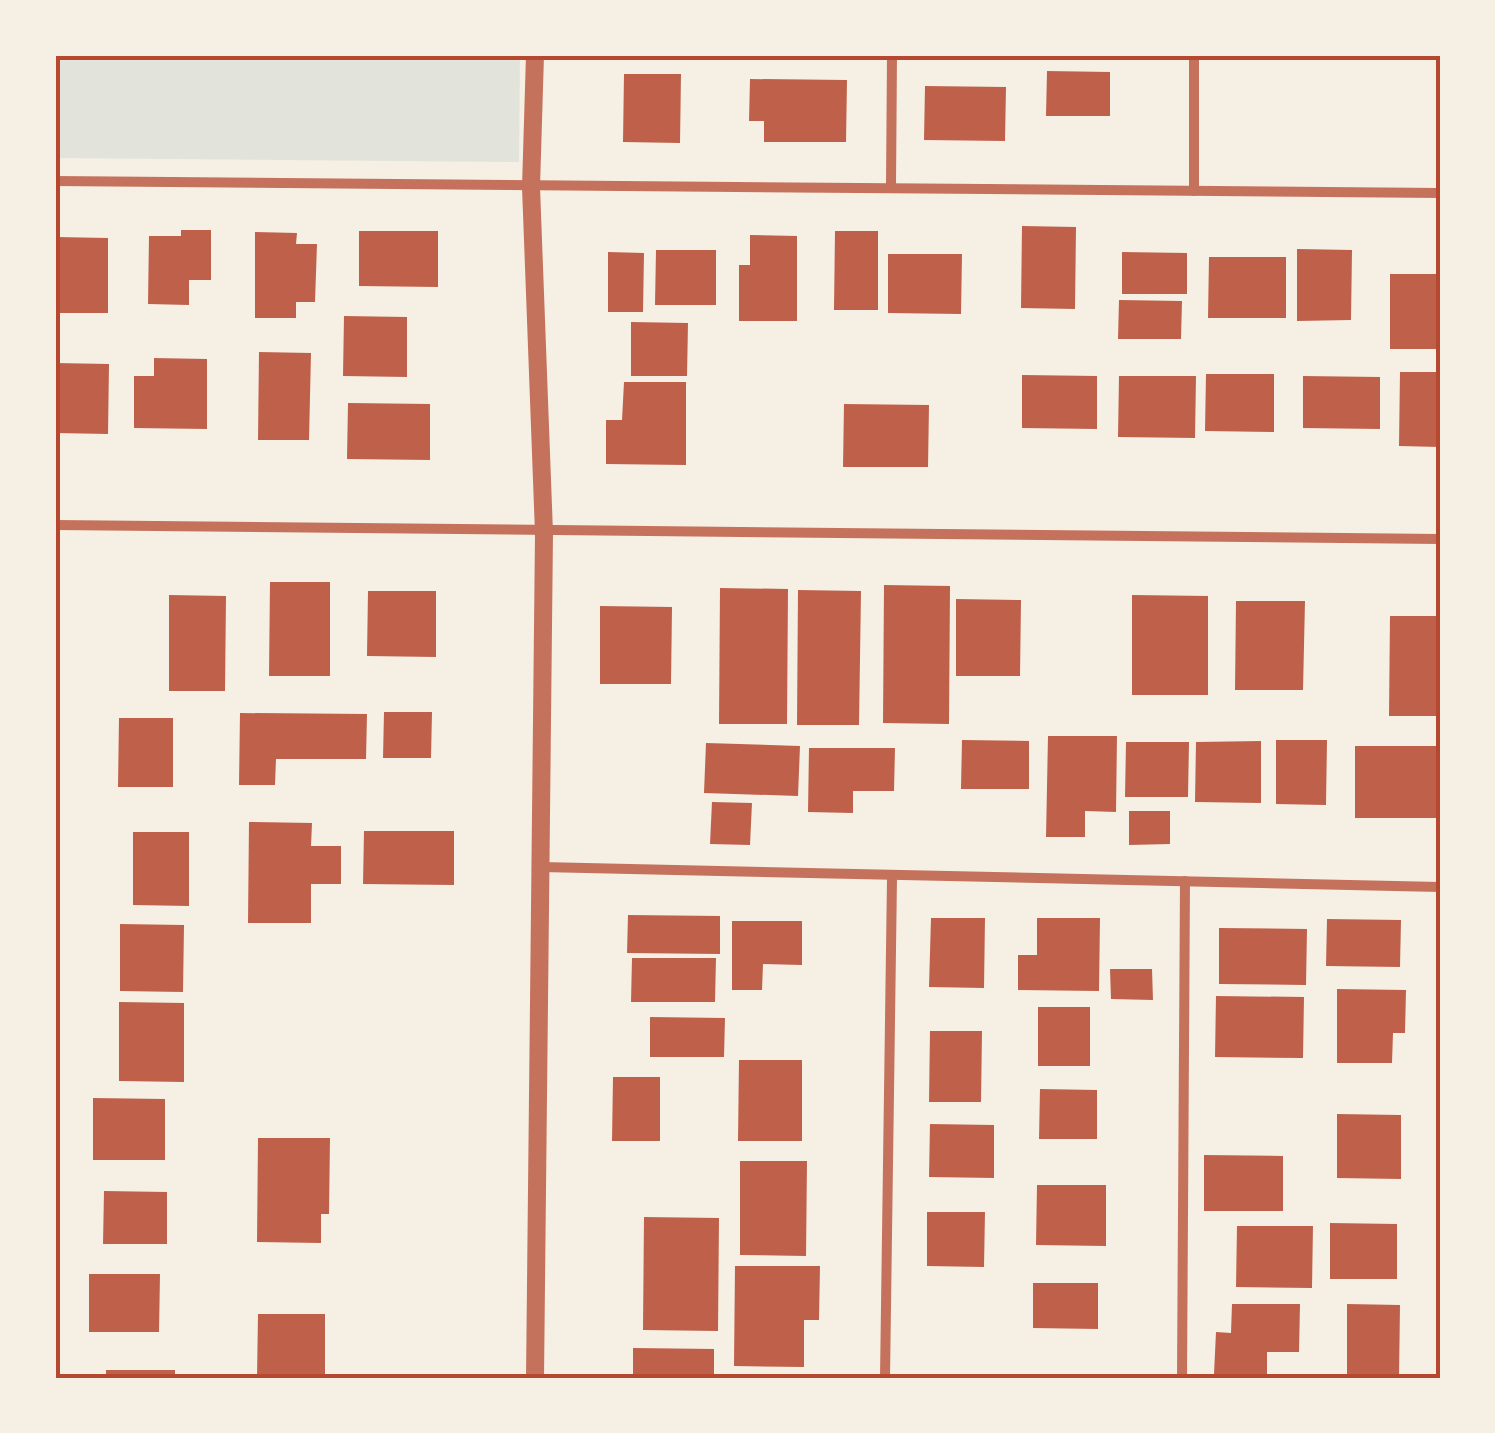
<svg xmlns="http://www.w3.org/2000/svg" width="1495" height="1433" font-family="Rubik,sans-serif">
  <rect width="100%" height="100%" fill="#f6efe4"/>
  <!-- green -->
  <polygon fill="#e2e4dc" points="55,55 520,55 519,162 55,158"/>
  <!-- building -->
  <g fill="#bf614a">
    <polygon points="751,55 848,55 848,60 751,59"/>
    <polygon points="1047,71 1110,72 1110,116 1046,116"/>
    <polygon points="624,74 681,74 680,143 623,142"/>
    <polygon points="750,79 847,80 846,142 764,142 764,121 749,121"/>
    <polygon points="925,86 1006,87 1005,141 924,140"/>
    <polygon points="1022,226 1076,227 1075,309 1021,308"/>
    <polygon points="181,230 211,230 211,280 189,280 189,305 148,304 149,236 181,236"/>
    <polygon points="359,231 438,231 438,287 359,286"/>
    <polygon points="835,231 878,231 878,310 834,310"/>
    <polygon points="255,232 297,233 296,244 317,244 315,302 296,302 296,318 255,318"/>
    <polygon points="750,235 797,236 797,321 739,321 739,265 750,265"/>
    <polygon points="57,237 108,238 108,313 56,313"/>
    <polygon points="1297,249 1352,250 1351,320 1297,321"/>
    <polygon points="656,250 716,250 716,305 655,305"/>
    <polygon points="608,252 644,253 643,312 608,312"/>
    <polygon points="1122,252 1187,253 1187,294 1122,294"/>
    <polygon points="888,254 962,254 961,314 888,313"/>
    <polygon points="1209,257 1286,257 1286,318 1208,318"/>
    <rect x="1390" y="274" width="50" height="75"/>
    <polygon points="1119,300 1182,301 1181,339 1118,339"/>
    <polygon points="344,316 407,317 407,377 343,376"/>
    <polygon points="631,322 688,323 687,376 631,376"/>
    <polygon points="259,352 311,353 309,440 258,440"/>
    <polygon points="154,358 207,359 207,429 134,428 134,376 154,376"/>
    <polygon points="55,363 109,364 108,434 55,433"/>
    <polygon points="1400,372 1440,372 1440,447 1399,446"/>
    <polygon points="1206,374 1274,374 1274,432 1205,431"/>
    <polygon points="1022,375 1097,376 1097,429 1022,428"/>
    <polygon points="1119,376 1196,376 1195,438 1118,437"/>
    <polygon points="1303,376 1380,377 1380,429 1303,428"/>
    <polygon points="624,382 686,382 686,465 606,464 606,420 622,420"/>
    <polygon points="348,403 430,404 430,460 347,459"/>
    <polygon points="844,404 929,405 928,467 843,467"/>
    <polygon points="270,582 330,582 330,676 269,676"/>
    <polygon points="884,585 950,586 949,724 883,723"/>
    <polygon points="720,588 788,589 787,724 719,724"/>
    <polygon points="798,590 861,591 859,725 797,725"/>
    <polygon points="368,591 436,591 436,657 367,656"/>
    <polygon points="169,595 226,596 225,691 169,691"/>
    <polygon points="1132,595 1208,596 1208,695 1132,695"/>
    <polygon points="956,599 1021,600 1020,676 956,676"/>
    <polygon points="1236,601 1305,601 1303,690 1235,690"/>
    <polygon points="600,606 672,607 671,684 600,684"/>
    <polygon points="1390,616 1440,616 1440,716 1389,716"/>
    <polygon points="384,712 432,712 431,758 383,758"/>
    <polygon points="240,713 367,714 366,759 276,759 275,785 239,785"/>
    <polygon points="119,718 173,718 173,787 118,787"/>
    <polygon points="1048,736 1117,736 1116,812 1085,811 1085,837 1046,837"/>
    <polygon points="962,740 1029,741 1029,789 961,789"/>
    <polygon points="1276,740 1327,740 1326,805 1276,804"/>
    <polygon points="1261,741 1261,803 1195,802 1196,742"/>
    <polygon points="1126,742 1189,742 1188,797 1125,797"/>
    <polygon points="706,743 800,746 798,796 704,793"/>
    <rect x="1355" y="746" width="85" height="72"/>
    <polygon points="809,748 895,748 894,791 853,791 853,813 808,812"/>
    <polygon points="712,802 752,803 750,845 710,844"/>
    <polygon points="1129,811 1170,811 1170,844 1129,845"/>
    <polygon points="249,822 312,823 311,846 341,846 341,884 311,884 311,923 248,923"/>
    <polygon points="364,831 454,831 454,885 363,884"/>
    <polygon points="133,832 189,832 189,906 133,905"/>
    <polygon points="628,915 720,916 720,954 627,953"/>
    <polygon points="931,918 985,918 984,988 929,987"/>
    <polygon points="1037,918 1100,918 1099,991 1018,990 1018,955 1037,955"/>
    <polygon points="1327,919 1401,920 1400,967 1326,966"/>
    <polygon points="732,921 802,921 802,965 763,964 762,990 732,990"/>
    <polygon points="120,924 184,925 183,992 120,991"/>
    <polygon points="1219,928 1307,929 1306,985 1219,984"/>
    <polygon points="632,958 716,958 715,1002 631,1002"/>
    <polygon points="1110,969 1152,969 1153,1000 1111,999"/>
    <polygon points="1337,989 1406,990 1405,1033 1393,1033 1392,1063 1337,1063"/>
    <polygon points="1216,996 1304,997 1303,1058 1215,1057"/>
    <polygon points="119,1002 184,1003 184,1082 119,1081"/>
    <rect x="1038" y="1007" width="52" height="59"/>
    <polygon points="650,1017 725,1018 724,1057 650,1057"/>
    <polygon points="930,1031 982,1031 981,1102 929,1102"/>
    <polygon points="739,1060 802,1060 802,1141 738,1141"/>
    <polygon points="613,1077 660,1077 660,1141 612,1141"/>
    <polygon points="1040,1089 1097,1090 1097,1139 1039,1139"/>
    <polygon points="93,1098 165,1099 165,1160 93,1160"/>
    <polygon points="1337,1114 1401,1115 1401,1179 1337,1178"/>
    <polygon points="930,1124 994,1125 994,1178 929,1177"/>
    <polygon points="258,1138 330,1138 329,1214 321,1214 321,1243 257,1242"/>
    <polygon points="1204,1155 1283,1156 1283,1211 1204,1211"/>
    <polygon points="740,1161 807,1161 806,1256 740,1255"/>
    <polygon points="1037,1185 1106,1185 1106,1246 1036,1245"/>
    <polygon points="104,1191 167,1192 167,1244 103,1244"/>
    <polygon points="927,1212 985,1212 984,1267 927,1266"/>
    <polygon points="644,1217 719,1218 718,1331 643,1330"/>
    <polygon points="1330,1223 1397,1224 1397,1279 1330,1279"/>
    <polygon points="1237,1226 1313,1226 1312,1288 1236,1287"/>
    <polygon points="735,1266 820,1266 819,1320 804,1320 804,1367 734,1366"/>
    <polygon points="89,1274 160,1274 159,1332 89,1332"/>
    <polygon points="1033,1283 1098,1283 1098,1329 1033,1328"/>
    <polygon points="1232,1304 1300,1304 1299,1352 1267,1352 1267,1375 1214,1374 1216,1332 1231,1333"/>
    <polygon points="1347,1304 1400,1305 1399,1378 1347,1378"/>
    <polygon points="258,1314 325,1314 325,1378 257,1378"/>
    <polygon points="633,1348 714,1349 714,1378 633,1378"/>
    <rect x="106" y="1370" width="69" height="8"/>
  </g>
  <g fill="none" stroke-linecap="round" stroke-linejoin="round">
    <!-- minor -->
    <g stroke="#c5725c" stroke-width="10">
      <polyline points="55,181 1440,193"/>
      <polyline points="891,185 892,55"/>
      <polyline points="1194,191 1194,55"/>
      <polyline points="55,525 1440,539"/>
      <polyline points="541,867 1440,887"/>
      <polyline points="885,1378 892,878"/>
      <polyline points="1182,1378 1185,881"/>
    </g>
    <!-- tertiary -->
    <polyline stroke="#c5725c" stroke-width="18" points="535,1378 544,533 531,187 535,55"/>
  </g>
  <!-- border -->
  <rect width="1495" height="1433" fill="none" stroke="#f6efe4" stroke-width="115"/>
  <rect x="58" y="58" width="1380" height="1318" fill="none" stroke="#b5482f" stroke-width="4"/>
</svg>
